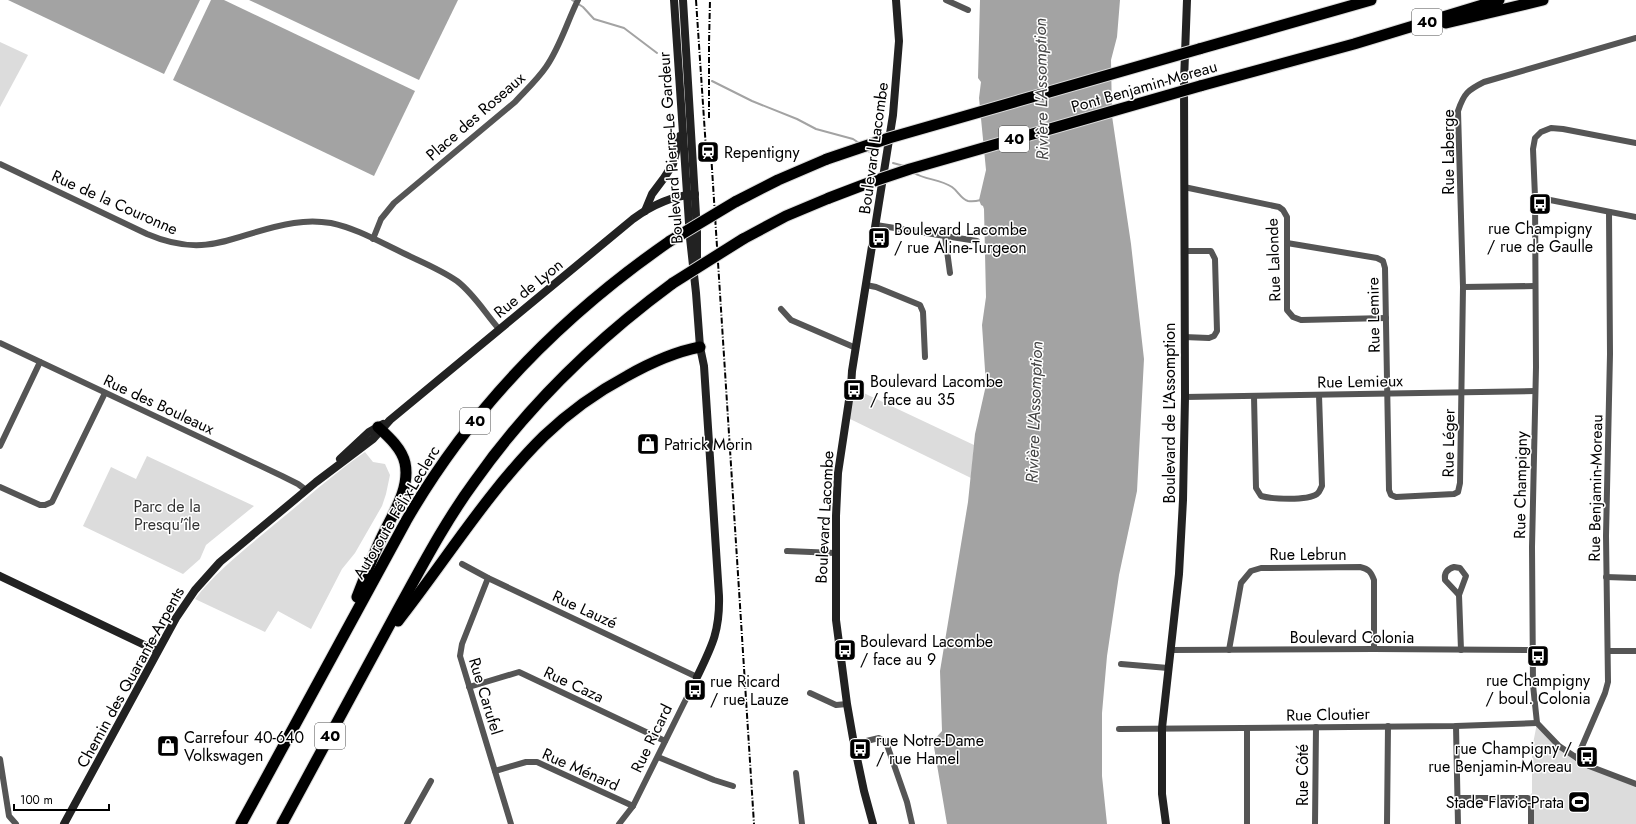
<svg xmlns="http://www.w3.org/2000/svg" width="1636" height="824" font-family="Jost,sans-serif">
  <rect width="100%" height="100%" fill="#fff"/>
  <!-- green -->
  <g fill="#dcdcdc">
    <polygon points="0,42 28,55 0,107"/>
    <polygon points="851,387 974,445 971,478 846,417"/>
    <path d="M365,452l8,10 12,2 5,11 -4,19 -4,12 -27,47 -13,16 -31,60 -33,-18 -13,21 -70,-33c22,-29 52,-51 80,-75 30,-24 58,-50 90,-72z"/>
    <polygon points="147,456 254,506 206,545 200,559 183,574 83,526 111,467 136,479"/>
    <polygon points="1537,723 1559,746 1589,766 1636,783 1636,824 1531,824 1528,798 1532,793 1532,749"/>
  </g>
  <!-- water -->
  <g fill="#a3a3a3">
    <polygon points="8,0 200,0 164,74"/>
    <polygon points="211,0 224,0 415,91 374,176 173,80"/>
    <polygon points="249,0 458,0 419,80"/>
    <polygon points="980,0 1120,0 1117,37 1111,60 1112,116 1131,244 1144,359 1137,491 1119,575 1107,656 1102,713 1102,776 1107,824 947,824 933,741 942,731 940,671 968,502 975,434 986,385 982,325 986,297 984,209 983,206 981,205 979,200 986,170 979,98 981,82 978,78"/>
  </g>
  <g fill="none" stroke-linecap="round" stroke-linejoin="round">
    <!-- stream -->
    <g stroke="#a3a3a3" stroke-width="2">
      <polyline points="572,0 583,7 594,19 624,28 657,53"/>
      <polyline points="712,81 752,101 797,119 816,129 853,139 859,143"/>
      <polyline points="867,150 876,157"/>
      <polyline points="893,163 904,166"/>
      <path d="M914,173c12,7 26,6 38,14 6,4 9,12 16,14 5,1 9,0 13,-1"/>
    </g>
    <!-- highway casing -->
    <g stroke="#dbdbdb" stroke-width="13">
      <g id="highway">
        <polyline points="1446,23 1543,0"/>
        <polyline points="1199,49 1371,0"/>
        <polyline points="1200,86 1354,44 1499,0"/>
        <polyline points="735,202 778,180 827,159"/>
        <polyline points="743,239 786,216 829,198"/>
        <path d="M357,597c7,-18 14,-36 22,-54 10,-24 32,-52 26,-80 -3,-14 -16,-26 -27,-36"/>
        <path d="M398,621c48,-61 90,-130 146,-185 25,-24 53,-44 83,-60 23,-13 47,-24 73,-29"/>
        <path d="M241,824l165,-303c65,-113 157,-206 264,-280"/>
        <path d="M282,824c38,-70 75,-139 113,-209 25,-45 49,-92 80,-134 55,-78 122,-142 198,-198"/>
      </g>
    </g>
    <!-- street -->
    <g stroke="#555" stroke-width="6">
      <polyline points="946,0 968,10"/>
      <polyline points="1636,143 1563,129 1551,128 1541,132 1535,138 1533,149 1535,197 1536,367 1532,547 1533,685 1537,723 1559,746 1589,766 1636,784"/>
      <path d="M0,164l147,70c63,27 88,-2 147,-11 12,-2 25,-2 37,0 24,5 47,18 70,29 18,9 39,17 56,29 17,13 28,32 42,48"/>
      <polyline points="1184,187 1279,207 1283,210 1287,217 1287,310 1293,317 1301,320 1386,318"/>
      <polyline points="1535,197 1636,217"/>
      <polyline points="876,225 945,236 950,273"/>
      <polyline points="945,236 977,241"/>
      <path d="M373,239l8,-20 13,-16 121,-101c10,-11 22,-22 31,-35 14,-20 21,-45 32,-67"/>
      <path d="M1287,243l90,15 6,3 2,7 4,222 2,5 5,2 58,-3 4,-2 2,-9 3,-196 -5,-176c6,-18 10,-21 26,-29l152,-44"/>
      <polyline points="1184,251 1211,251 1215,259 1217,331 1214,336 1209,338 1184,337"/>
      <polyline points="866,285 876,287 920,305 923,312 925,357"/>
      <polyline points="1463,287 1535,286"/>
      <polyline points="781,309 791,320 856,348"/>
      <polyline points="0,343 282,476 298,484 306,490"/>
      <path d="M1254,396l2,92 5,8c11,3 46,5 56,-2 3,-2 3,-5 5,-8l-3,-91"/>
      <polyline points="1185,397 1535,391"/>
      <polyline points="0,446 40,362"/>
      <polyline points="0,487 40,505 45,505 52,502 105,393"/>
      <polyline points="787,551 835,553"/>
      <polyline points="462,564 488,578 697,677 633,806 619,824"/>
      <path d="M1454,567l6,1 6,8 -7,19 -14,-15c-1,-7 2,-11 9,-13z"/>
      <polyline points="1606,577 1636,578"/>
      <polyline points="488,578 462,644 460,656 511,824"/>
      <polyline points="1459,595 1461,650"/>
      <polyline points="1171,650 1374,649 1532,650"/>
      <path d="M1229,650l12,-67 10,-12 10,-3 99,-1c9,2 11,5 14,13v69"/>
      <polyline points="1608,651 1636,651"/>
      <polyline points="1121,664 1168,668"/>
      <polyline points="469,687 519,672 665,741"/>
      <polyline points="810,693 836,705 847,704"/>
      <polyline points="1456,726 1458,824"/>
      <polyline points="1247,728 1247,824"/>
      <polyline points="1119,729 1456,726 1537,723"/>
      <polyline points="854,744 879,738 886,742 907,802 912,824"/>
      <polyline points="658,757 714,780 733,786"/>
      <polyline points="1577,758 1605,693 1608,682 1606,536 1610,354 1609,212"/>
      <polyline points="0,759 9,816 16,824"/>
      <polyline points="495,771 526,762 537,762 633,806"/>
      <polyline points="796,773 802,824"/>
      <polyline points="1458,798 1528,798 1531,804 1531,824"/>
      <polyline points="407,824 431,781"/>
      <polyline points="1315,824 1316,727"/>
      <polyline points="1387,824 1388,726"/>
    </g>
    <!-- secondary -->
    <g stroke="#222" stroke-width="8">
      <path d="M674,0l16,238 6,55 4,54 4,19 15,230c1,35 -7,50 -22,81"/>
      <polyline points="683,0 697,232 697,262"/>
      <polyline points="645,211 652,194 664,178 673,164 680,136"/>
      <polyline points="340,459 369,432 383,424"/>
      <polyline points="0,576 157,651"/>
      <path d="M64,824l112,-206 19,-28 25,-28 96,-80 57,-43 17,-19 243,-201c19,-14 38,-23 62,-25"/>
      <polyline points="873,824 864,791 854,744 847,704 836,620 836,516 838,473 851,387 852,371 893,115 899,41 896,0"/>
      <polyline points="1166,824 1162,794 1162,728 1179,574 1183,500 1185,397 1184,81 1187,0"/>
    </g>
    <!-- highway -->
    <use href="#highway" stroke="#000" stroke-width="11"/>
    <!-- rail -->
    <g stroke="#000" stroke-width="2" stroke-dasharray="6 2 1 2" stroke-linecap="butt">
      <polyline points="696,0 706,149"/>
      <polyline points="709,118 709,44 710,0"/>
      <polyline points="711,153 754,824"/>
    </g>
    <!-- highway-bridge casing -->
    <g stroke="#dbdbdb" stroke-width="13" stroke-linecap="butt">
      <g id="highway-bridge">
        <polyline points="827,159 889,138 1199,49"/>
        <polyline points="829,198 871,182 910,169 1200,86"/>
        <polyline points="670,241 735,202"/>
        <polyline points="673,283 743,239"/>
      </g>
    </g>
    <!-- highway-bridge -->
    <use href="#highway-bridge" stroke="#000" stroke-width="11"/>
  </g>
  <!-- icons -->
  <defs>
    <g id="station-square" transform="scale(1.15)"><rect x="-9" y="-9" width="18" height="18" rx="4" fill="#000" stroke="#fff"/><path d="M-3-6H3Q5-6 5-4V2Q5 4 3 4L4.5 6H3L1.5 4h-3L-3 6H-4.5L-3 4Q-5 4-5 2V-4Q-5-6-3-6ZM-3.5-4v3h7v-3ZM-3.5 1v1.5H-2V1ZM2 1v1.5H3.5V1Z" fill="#fff"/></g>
    <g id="bus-square" transform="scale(1.15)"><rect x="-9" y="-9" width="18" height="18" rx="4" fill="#000" stroke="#fff"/><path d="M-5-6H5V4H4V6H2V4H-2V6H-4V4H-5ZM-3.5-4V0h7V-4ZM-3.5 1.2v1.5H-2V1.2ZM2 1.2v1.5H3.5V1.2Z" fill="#fff"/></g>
    <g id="shop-square" transform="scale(1.15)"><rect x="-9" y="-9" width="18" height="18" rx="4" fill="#000" stroke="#fff"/><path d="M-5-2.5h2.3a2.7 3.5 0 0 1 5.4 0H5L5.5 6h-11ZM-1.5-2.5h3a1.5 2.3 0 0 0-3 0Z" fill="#fff"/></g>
    <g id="stadium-square" transform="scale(1.15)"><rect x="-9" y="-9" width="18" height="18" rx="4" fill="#000" stroke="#fff"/><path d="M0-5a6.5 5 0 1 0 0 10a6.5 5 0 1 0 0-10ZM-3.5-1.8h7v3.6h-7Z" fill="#fff"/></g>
  </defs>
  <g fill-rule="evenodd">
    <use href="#station-square" x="708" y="152"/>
    <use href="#bus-square" x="1540" y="204"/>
    <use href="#bus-square" x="879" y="238"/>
    <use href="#bus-square" x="854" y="390"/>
    <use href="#shop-square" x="648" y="444"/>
    <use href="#bus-square" x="845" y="650"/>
    <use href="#bus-square" x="1538" y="656"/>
    <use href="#bus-square" x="695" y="690"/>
    <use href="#shop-square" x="168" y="746"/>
    <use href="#bus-square" x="860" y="749"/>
    <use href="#bus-square" x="1587" y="757"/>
    <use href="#stadium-square" x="1579" y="802"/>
  </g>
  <g text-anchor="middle" stroke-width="3" stroke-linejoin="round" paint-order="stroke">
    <!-- shield labels -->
    <g fill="#fff" stroke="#4c4c4c" stroke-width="1">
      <rect x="1412" y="9" width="30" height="26" rx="3"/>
      <rect x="999" y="126" width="30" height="26" rx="3"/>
      <rect x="460" y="408" width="30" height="26" rx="3"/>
      <rect x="315" y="723" width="30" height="26" rx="3"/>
    </g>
    <g font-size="15" font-weight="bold" fill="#000">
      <text x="1427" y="27">40</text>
      <text x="1014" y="144">40</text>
      <text x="475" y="426">40</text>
      <text x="330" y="741">40</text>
    </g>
    <!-- street labels -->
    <g font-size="16" fill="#000" stroke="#fff">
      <text transform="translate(1144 86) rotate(-16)" y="6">Pont Benjamin-Moreau</text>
      <text transform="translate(475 116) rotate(-41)" y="6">Place des Roseaux</text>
      <text transform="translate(670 148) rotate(-94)" y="6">Boulevard Pierre-Le Gardeur</text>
      <text transform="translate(873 148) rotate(-82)" y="6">Boulevard Lacombe</text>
      <text transform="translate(1448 152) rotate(-90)" y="6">Rue Laberge</text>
      <text transform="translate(115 202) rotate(24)" y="6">Rue de la Couronne</text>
      <text transform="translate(1273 260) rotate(-92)" y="6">Rue Lalonde</text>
      <text transform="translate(528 288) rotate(-39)" y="6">Rue de Lyon</text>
      <text transform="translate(1373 315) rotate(-91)" y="6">Rue Lemire</text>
      <text transform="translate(1360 381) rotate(-1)" y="6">Rue Lemieux</text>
      <text transform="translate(159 404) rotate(25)" y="6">Rue des Bouleaux</text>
      <text transform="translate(1169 413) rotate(-90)" y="6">Boulevard de L'Assomption</text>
      <text transform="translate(1448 443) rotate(-89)" y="6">Rue Léger</text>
      <text transform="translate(1520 485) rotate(-89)" y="6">Rue Champigny</text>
      <text transform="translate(1595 488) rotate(-89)" y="6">Rue Benjamin-Moreau</text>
      <text transform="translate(396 512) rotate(-59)" y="6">Autoroute Félix-Leclerc</text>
      <text transform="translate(824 517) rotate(-87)" y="6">Boulevard Lacombe</text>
      <text x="1308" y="560">Rue Lebrun</text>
      <text transform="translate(585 609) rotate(25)" y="6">Rue Lauzé</text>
      <text x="1352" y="643">Boulevard Colonia</text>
      <text transform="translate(130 677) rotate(-61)" y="6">Chemin des Quarante-Arpents</text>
      <text transform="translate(574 684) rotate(25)" y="6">Rue Caza</text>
      <text transform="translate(486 696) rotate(73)" y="6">Rue Carufel</text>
      <text transform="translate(1328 714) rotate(-1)" y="6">Rue Cloutier</text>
      <text transform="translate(651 738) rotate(-64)" y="6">Rue Ricard</text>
      <text transform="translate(581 769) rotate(24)" y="6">Rue Ménard</text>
      <text transform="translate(1302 775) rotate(-90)" y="6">Rue Côté</text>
    </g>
    <!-- poi labels -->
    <g font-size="16" fill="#000" stroke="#fff" text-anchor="start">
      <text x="724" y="158">Repentigny</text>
      <text x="1540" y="234" text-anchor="middle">rue Champigny<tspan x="1540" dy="18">/ rue de Gaulle</tspan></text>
      <text x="894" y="235">Boulevard Lacombe<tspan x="894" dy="18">/ rue Aline-Turgeon</tspan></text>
      <text x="870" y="387">Boulevard Lacombe<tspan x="870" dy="18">/ face au 35</tspan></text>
      <text x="664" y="450">Patrick Morin</text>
      <text x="860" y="647">Boulevard Lacombe<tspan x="860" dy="18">/ face au 9</tspan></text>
      <text x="1538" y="686" text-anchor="middle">rue Champigny<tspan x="1538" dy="18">/ boul. Colonia</tspan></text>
      <text x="710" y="687">rue Ricard<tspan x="710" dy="18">/ rue Lauze</tspan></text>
      <text x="184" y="743">Carrefour 40-640<tspan x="184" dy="18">Volkswagen</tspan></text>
      <text x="876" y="746">rue Notre-Dame<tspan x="876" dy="18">/ rue Hamel</tspan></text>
      <text x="1572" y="754" text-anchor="end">rue Champigny /<tspan x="1572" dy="18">rue Benjamin-Moreau</tspan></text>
      <text x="1564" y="808" text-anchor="end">Stade Flavio-Prata</text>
    </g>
    <!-- park labels -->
    <g font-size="16" fill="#333" stroke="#fff">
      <text x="167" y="512">Parc de la<tspan x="167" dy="18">Presqu'île</tspan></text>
    </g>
    <!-- water labels -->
    <g font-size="17" font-style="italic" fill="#444" stroke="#fff">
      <text transform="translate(1041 89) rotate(-91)" y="6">Rivière L'Assomption</text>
      <text transform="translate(1034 412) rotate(-88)" y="6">Rivière L'Assomption</text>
    </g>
  </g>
  <!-- scale -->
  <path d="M14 804v6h95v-6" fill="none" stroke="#000000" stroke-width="2"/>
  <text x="20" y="804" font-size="12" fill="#000000" stroke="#ffffff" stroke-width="3" paint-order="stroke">100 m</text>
</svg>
